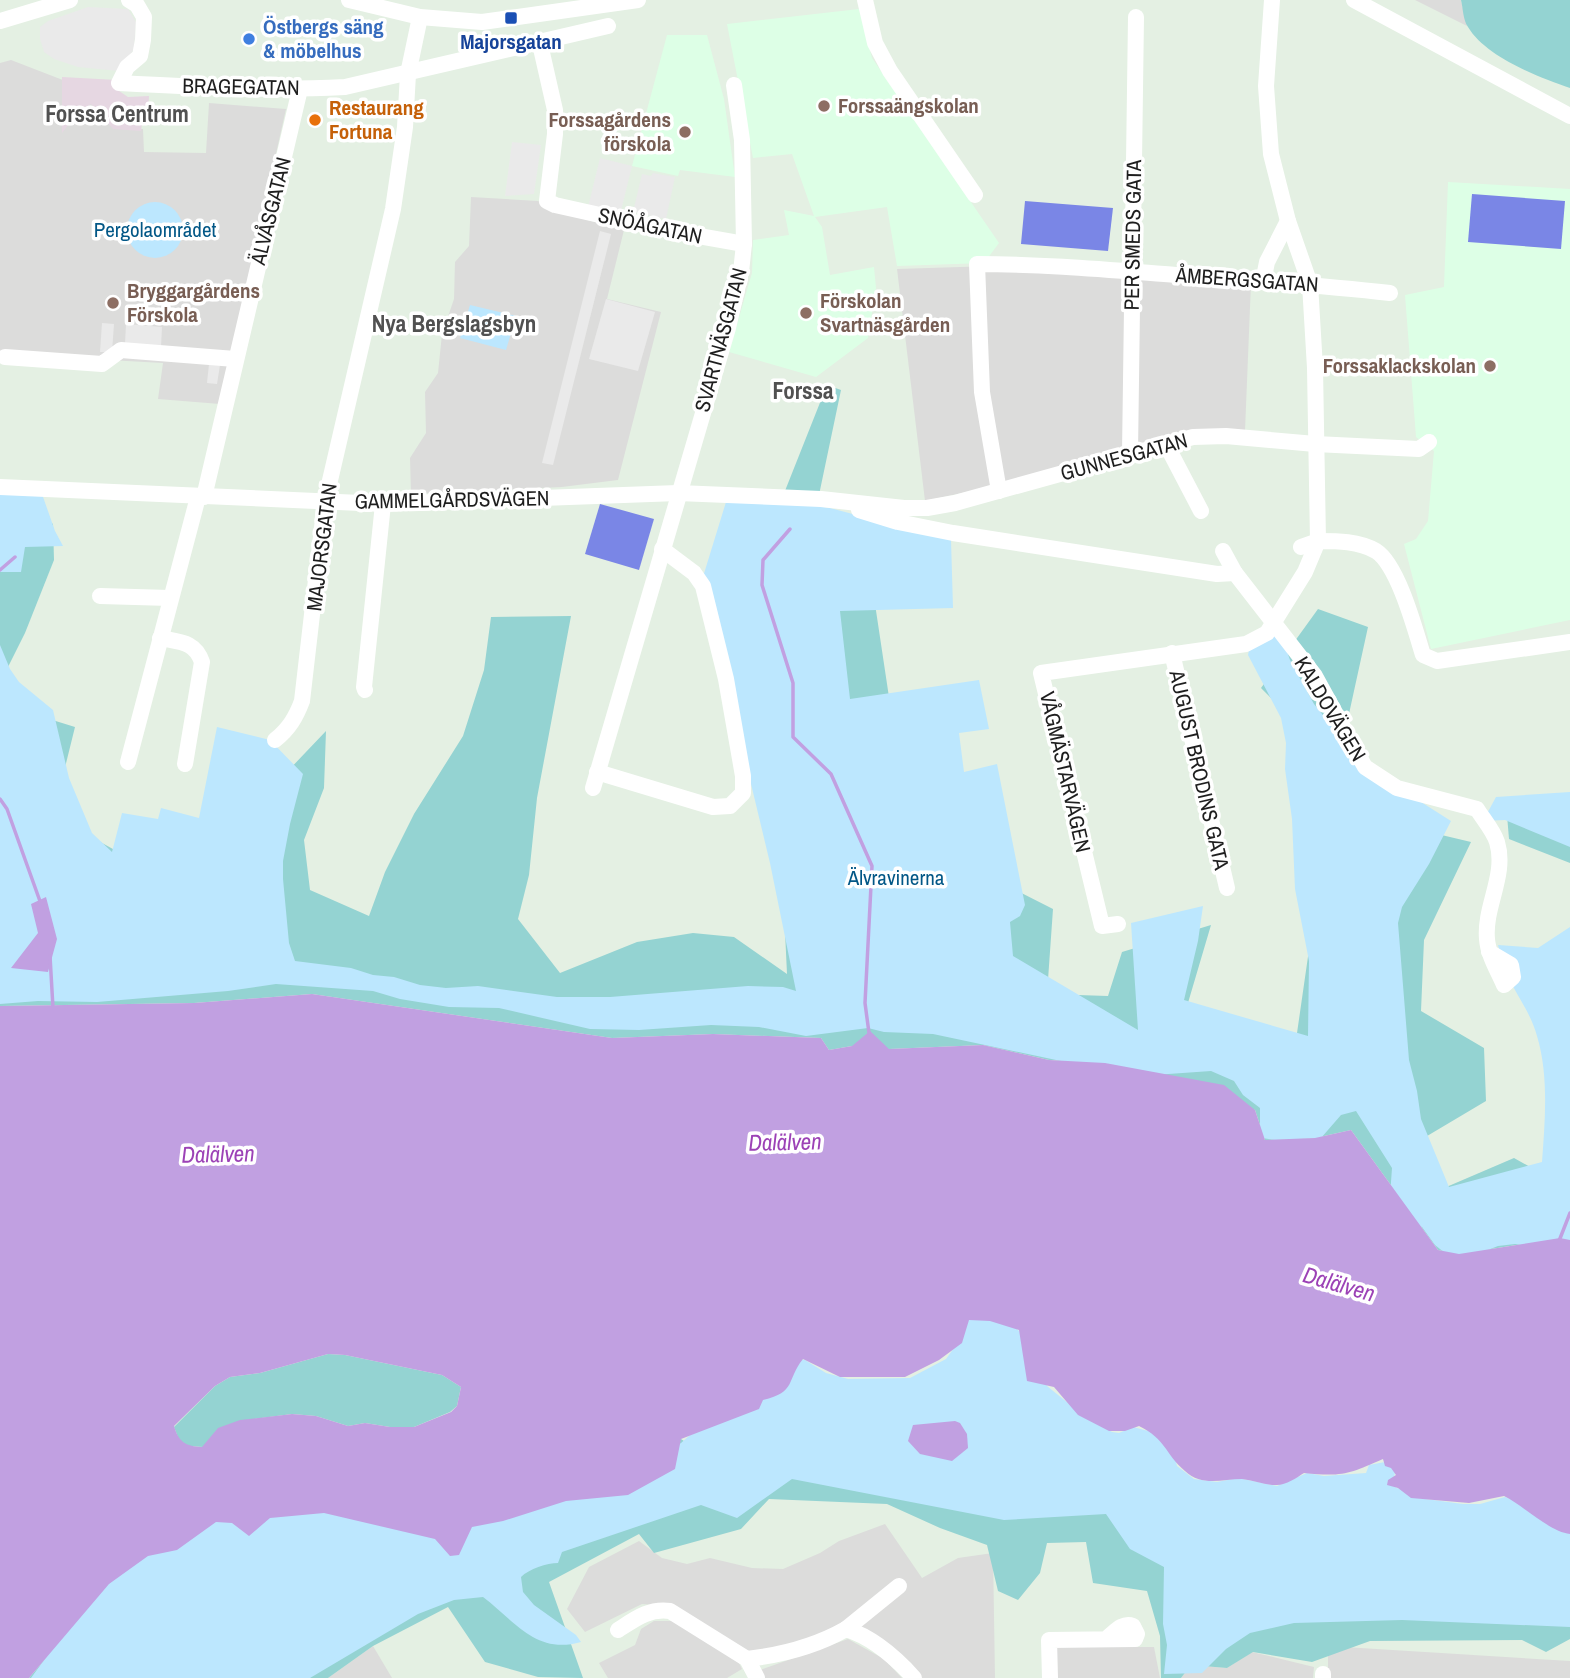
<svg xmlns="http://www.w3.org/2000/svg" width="1570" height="1678" font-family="'Archivo Narrow',sans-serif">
  <rect width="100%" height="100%" fill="#e4f0e3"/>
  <!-- residential -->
  <g fill="#dcdcdb">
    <polygon points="1415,0 1461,0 1467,26"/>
    <polygon points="11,60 68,82 94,100 114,126 143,129 144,152 206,153 209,103 286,109 220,404 158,399 163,363 0,354 0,63"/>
    <polygon points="471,197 538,201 551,210 624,230 607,299 661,312 618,480 562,487 411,494 410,458 426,433 425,392 438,373 442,334 454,299 455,262 469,246"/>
    <polygon points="992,266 1251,283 1245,431 925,501 897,269"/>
    <polygon points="885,1524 922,1578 958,1558 993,1553 995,1678 921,1678 911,1663 859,1627 836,1630 777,1650 749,1653 671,1606 642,1604 585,1632 567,1609 589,1567 639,1541 662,1558 687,1564 710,1558 752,1568 783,1569 820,1553 839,1541"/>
    <polygon points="654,1621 673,1621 737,1659 742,1669 727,1678 608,1678 599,1663 635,1645 641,1629"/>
    <polygon points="848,1639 884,1659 902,1678 765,1678 760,1670"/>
    <polygon points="373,1646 392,1678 328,1678"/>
    <polygon points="1328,1646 1570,1661 1570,1678 1328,1678"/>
    <polygon points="1056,1647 1154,1647 1160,1678 1057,1678"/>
    <polygon points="1252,1652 1314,1667 1313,1678 1181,1678 1191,1665 1227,1668"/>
  </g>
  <!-- education -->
  <g fill="#ddffe6">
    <polygon points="859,9 872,58 999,243 984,263 897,266 887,207 815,217 822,227 830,275 874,267 876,288 868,338 816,377 729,352 752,273 753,240 789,235 784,210 814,216 792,154 753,158 727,24"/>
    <polygon points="667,35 707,35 724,99 735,177 680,170 678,176 632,166"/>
    <polygon points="1448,182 1570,189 1570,620 1431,649 1404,544 1416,539 1428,521 1434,451 1416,437 1405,295 1444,287"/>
  </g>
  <!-- forest -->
  <g fill="#94d3d2">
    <path d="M1461,0h109v88c-32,-11 -84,-31 -102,-61 -5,-7 -5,-19 -7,-27z"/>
    <polygon points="827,385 841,390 806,557 872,584 910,837 1053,909 1047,994 1108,996 1122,952 1211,925 1185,1013 1295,1047 1315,908 1284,711 1261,688 1318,609 1368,627 1338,764 1391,823 1471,842 1424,940 1421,1011 1484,1048 1486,1101 1417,1142 1437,1191 1514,1158 1548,1177 1560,1238 1459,1254 1438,1250 1351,1130 1315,1138 1265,1140 1255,1110 1105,1063 1049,1060 983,1045 889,1049 852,1046 829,1050 821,1038 713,1034 612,1038 312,994 194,1003 0,1006 0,689 33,714 75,727 53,816 122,854 177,839 285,774 326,731 324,788 304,840 310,890 369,916 385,872 414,814 463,736 484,670 491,617 571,616 537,798 529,875 518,919 560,973 637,942 693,933 734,937 787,974 782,867 777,511"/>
    <polygon points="0,489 53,524 54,560 25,633 0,683"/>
    <polygon points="1570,812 1570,863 1509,839 1507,815"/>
    <polygon points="328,1354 345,1355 442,1375 461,1387 457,1406 450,1412 414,1427 390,1427 365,1423 348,1426 316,1416 292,1414 240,1421 203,1447 188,1446 179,1440 174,1427 215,1386 230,1377 260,1373"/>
    <polygon points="681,1439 735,1476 1100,1479 1435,1523 1570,1555 1570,1639 1546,1652 1522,1640 1370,1641 1312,1662 1253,1652 1227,1668 1191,1665 1181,1678 1161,1678 1160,1636 1147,1591 1093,1583 1086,1542 1047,1543 1040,1573 1018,1600 998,1591 987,1545 940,1528 887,1504 769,1499 741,1529 654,1553 639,1534 549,1582 583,1678 538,1677 485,1662 448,1607 373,1646 328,1678 29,1678 109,1584 324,1513 435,1539"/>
  </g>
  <!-- park -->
  <g fill="#bce7fe">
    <circle cx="155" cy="230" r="28"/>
    <polygon points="470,305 516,316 506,350 460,338"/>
    <polygon points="0,492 42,494 55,531 63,546 25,547 21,572 0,572"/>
    <path d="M726,502h63l41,6 121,32 2,68 -113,3 10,88 129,-19 10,49 -30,4 5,39 33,-8 28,141 -5,11 -10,6 3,34 125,74 -7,-107 72,-17 -5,35 -14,59 124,36 1,-75 -14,-72 -3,-70 -7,-50 1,-26 -5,-25 -33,-63 2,-10 24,-12 9,7 7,20 24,44 33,41 41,36 63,40 -22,43 -27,43 -4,16 11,137 8,31 4,28 28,68 93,-25c3,-41 7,-86 -5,-126 -6,-22 -19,-39 -29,-59 -4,-10 -7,-21 -10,-32l40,3 32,-21v331l-36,-11 -19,-3 -17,2 -28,11 -25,-4 -10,-8 -13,-18 -7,-2 -25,-29 2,-28 -36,-57 -15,4 -20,23 -46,2 -13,-2 -2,-4v-26l-17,-13 -9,-14 -23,-10 -57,4 -79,-11 -142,-30 -49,-2 -16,-4 -62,8 -47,-9 -48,-2 -72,5 -49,-1 -91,-21 -50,-1 -49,-8 -27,-8 -97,-7 -48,7 -131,11 -59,-1 -38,3v-359l10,24 9,13 34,28 16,68 23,55 20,19 10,-39 36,6 3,-11 38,10 18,-91 53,13 33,34 -13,50 -7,37v18l6,64 6,18 56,7 22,7 21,2 26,8 26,3 32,-2 79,11h53l138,-11 35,1 13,4 -26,-128 -68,-283z"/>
    <polygon points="1570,792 1570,847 1505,820 1483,821 1496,797"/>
    <path d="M983,1312l34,17 5,5 25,52 37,30 28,16 7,1 14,-6 19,5 20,13 5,21 17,13 23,3 21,-4 39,8 30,-13 17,3 42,-3 3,-8 16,-3 11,7 -3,12 3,7 8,1 14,9 45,6h17l25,-7 16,6 49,29v95l-168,-7 -108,3 -44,10 -24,16 -24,24 -38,1 3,-29 -4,-21 1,-57 -34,-18 -24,-35 -102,6 -212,-41 -55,39 -36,-13 -139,47 -4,11c-11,0 -29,6 -37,14l2,15 11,13 42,30 5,7c-45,13 -66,-21 -98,-45l-29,3 -36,14 -108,64h-279l76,-104 104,-58h63l65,-7 33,15 98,1 179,-63 32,-19 99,-87 25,4 21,13 22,6 62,-1 36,-19 16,-22 7,-19z"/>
  </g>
  <!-- pitch -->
  <g fill="#7a86e6">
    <polygon points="1472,194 1565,201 1561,249 1468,242"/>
    <polygon points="1025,201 1113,208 1108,251 1021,244"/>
    <polygon points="600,504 654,519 639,570 585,554"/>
  </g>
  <!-- parking -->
  <g fill="#eaeaea">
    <polygon points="88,7 128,9 136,22 134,49 119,71 78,67 54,59 44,52 40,39 40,27 48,21"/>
    <polygon points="512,142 541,145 534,194 505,196"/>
    <polygon points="600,158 632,166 620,215 588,207"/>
    <polygon points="653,173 675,177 666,219 633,212 642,174 651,176"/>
    <polygon points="600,231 611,234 553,465 542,463"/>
    <polygon points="606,299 655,312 638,371 589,359"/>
    <polygon points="128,305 164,308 164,317 128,314"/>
    <polygon points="102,323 114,324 112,352 100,352"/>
    <polygon points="126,324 162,327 161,347 125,344"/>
    <polygon points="209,364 220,365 217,384 207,383"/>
  </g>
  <!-- plaza -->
  <polygon fill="#e6d7e2" points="62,77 117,80 116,89 128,97 149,96 148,115 142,123 141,131 113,129 91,104 73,119 62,133"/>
  <!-- water -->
  <g fill="#c1a0e1" fill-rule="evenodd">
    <polygon points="46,897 57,939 48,972 11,968 38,933 31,904"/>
    <path d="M312,994l300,44 101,-4 108,4 8,12 23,-4 18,-15 19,18 94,-4 66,15 56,3 119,22 31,25 10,30 50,-2 36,-8 87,120 21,4 101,-16 10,2v294c-20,-2 -46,-28 -66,-38l-35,7 -58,-5 -13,-10 -11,-3 1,-5 8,-5 -5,-7 -6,-2 -2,-7c-34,15 -40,18 -79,14 -8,5 -19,13 -29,12 -11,0 -22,-5 -33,-6 -20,0 -40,8 -57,-8 -20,-17 -19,-32 -46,-45l-14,5h-16l-31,-16 -24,-28 -27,-6 -8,-51 -29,-9 -21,-1 -7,23 -23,17 -34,17h-65l-37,-18c-17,21 -6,33 -40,41l-4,9 -78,30 -6,30 -47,26 -62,6 -63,20 -31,6 -13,28 -9,1 -15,-17 -111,-26 -54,5 -21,18 -17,-13 -16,-1 -39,28 -29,6 -39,28 -80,94h-29v-672l194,-3zM328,1354l17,1 97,20 19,12 -4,19 -6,6 -37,15h-24l-25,-4 -17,3 -32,-10 -24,-2 -52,6 -22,8 -16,19c-16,-1 -23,-4 -28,-21l41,-40 15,-9 30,-4z"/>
    <polygon points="955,1421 960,1423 967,1434 968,1448 952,1461 920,1454 908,1441 913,1425"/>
  </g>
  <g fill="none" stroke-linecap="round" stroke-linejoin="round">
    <!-- stream -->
    <g stroke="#c1a0e1" stroke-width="3.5">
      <polyline points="790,529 763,560 762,585 793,683 793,737 831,774 872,866 865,1003 869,1033"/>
      <polyline points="0,570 15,557"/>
      <polyline points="0,799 7,809 41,904"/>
      <polyline points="50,956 53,1008"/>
      <polyline points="1559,1241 1570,1213"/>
    </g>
    <!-- minor -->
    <g stroke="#fff" stroke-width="16">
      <path d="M129,0l8,5 7,12 -1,23 -3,16 -13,11 -8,16c75,4 150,8 226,4l263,-61"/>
      <polyline points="349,0 420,17 482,22 638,0"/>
      <polyline points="865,0 875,43 890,71 975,195"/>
      <polyline points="1272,0 1266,86 1271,154 1288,221 1310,284 1315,368 1318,541 1301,547"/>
      <polyline points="1354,0 1570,116"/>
      <polyline points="0,21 70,0"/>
      <polyline points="540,44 555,110 555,134 547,201 555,205 676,232 744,244"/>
      <polyline points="1263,282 1267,262 1288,221"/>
      <polyline points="5,357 102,364 121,350 235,359"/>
      <polyline points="1167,446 1201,511"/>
      <polyline points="1130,453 1136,17"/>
      <polyline points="0,487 383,504 678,493 821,499 904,508 927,508 955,503 1193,437 1226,436 1315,444 1419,449 1429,442"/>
      <path d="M999,491l-17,-99 -5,-128c67,0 133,6 199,11 71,5 142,10 214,18"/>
      <polyline points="204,497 300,89"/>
      <path d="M859,510l39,12 55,11 264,41 18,-1 80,103 50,91 32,21 80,21c6,10 16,21 20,33 10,33 -13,64 -10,97 1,16 11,32 17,46l9,-8 -2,-12 -22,-13"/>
      <polyline points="1223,551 1235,573"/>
      <polyline points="100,596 170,598"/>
      <path d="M160,638c19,4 35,3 42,24l-17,102"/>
      <polyline points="1172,653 1227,888"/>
      <polyline points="365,690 364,687 383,504"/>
      <path d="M275,740c14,-11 21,-23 27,-39l23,-199 68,-293 12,-82 3,-53 12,-57"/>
      <polyline points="128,762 198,497"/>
      <polyline points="597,772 713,807 730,806 743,793 743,776 726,679 703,586 694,573 662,549"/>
      <polyline points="593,788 728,328 741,272 744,244 742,140 734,85"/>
      <path d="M1118,924l-16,2 -61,-253 205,-29 21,-11 38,-61 13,-31c19,0 41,0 58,10 22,14 39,78 47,104l14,6 133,-19"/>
      <polyline points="846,1629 899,1586"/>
      <path d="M618,1630c17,-11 31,-22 52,-19l77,48 10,19"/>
      <path d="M747,1659c35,-4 69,-13 99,-30 26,8 50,29 68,49"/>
      <path d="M1050,1678l-1,-38 86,-1 2,-5 -4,-8c-11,-4 -18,6 -27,13"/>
      <polyline points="1323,1678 1323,1674"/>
    </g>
  </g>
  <!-- markers -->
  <rect fill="#1a4fb4" stroke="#fff" stroke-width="2.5" x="504" y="11" width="14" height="14" rx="3.5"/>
  <circle fill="#3f7fe0" stroke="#fff" stroke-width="2.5" cx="249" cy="39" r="7"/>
  <g fill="#8d6e63" stroke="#fff" stroke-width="2.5">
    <circle cx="824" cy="106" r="7"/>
    <circle cx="685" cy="132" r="7"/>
    <circle cx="113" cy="303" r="7"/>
    <circle cx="806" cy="313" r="7"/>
    <circle cx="1490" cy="366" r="7"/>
  </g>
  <circle fill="#e8710a" stroke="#fff" stroke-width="2.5" cx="315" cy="120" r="7"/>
  <g text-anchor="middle" stroke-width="7" stroke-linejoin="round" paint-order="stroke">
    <!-- shop labels -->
    <g font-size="21" font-weight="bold" fill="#366cbe" stroke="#fff" text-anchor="start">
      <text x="263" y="34">Östbergs säng<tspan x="263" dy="24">&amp; möbelhus</tspan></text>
    </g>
    <!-- transit labels -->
    <g font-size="21" font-weight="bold" fill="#164399" stroke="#fff">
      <text x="511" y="49">Majorsgatan</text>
    </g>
    <!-- street labels -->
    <g font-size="21" fill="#1e1e1e" stroke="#fff">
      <text transform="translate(241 87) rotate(1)" y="7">BRAGEGATAN</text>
      <text transform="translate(271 211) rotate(-76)" y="7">ÄLVÅSGATAN</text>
      <text transform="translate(650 226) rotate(12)" y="7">SNÖÅGATAN</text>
      <text transform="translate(1133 235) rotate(-89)" y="7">PER SMEDS GATA</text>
      <text transform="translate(1247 280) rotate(4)" y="7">ÅMBERGSGATAN</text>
      <text transform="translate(721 340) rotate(-75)" y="7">SVARTNÄSGATAN</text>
      <text transform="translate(1124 457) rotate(-15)" y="7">GUNNESGATAN</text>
      <text transform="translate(452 500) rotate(-1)" y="7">GAMMELGÅRDSVÄGEN</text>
      <text transform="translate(322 547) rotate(-83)" y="7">MAJORSGATAN</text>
      <text transform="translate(1330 709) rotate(59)" y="7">KALDOVÄGEN</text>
      <text transform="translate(1199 770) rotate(77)" y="7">AUGUST BRODINS GATA</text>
      <text transform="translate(1065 772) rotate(77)" y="7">VÅGMÄSTARVÄGEN</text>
    </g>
    <!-- education labels -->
    <g font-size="21" font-weight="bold" fill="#785e54" stroke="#fff" text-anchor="start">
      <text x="838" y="113">Forssaängskolan</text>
      <text x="671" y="127" text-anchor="end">Forssagårdens<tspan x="671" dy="24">förskola</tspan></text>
      <text x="127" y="298">Bryggargårdens<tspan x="127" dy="24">Förskola</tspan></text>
      <text x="820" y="308">Förskolan<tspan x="820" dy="24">Svartnäsgården</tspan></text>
      <text x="1476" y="373" text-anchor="end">Forssaklackskolan</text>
    </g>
    <!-- food labels -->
    <g font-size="21" font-weight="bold" fill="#c56008" stroke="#fff" text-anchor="start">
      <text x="329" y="115">Restaurang<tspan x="329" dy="24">Fortuna</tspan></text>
    </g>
    <!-- park labels -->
    <g font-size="21" fill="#025786" stroke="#fff">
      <text x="155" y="237">Pergolaområdet</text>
      <text x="896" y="885">Älvravinerna</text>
    </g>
    <!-- neighbourhood labels -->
    <g font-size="23" font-weight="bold" fill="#515151" stroke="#fff">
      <text x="117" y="122">Forssa Centrum</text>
      <text x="454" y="332">Nya Bergslagsbyn</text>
      <text x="803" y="399">Forssa</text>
    </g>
    <!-- water labels -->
    <g font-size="23" font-style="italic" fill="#9c42b6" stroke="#fff">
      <text transform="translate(785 1142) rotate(-1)" y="8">Dalälven</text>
      <text transform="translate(218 1154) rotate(-1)" y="8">Dalälven</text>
      <text transform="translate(1339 1284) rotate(16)" y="8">Dalälven</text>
    </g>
  </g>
</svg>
